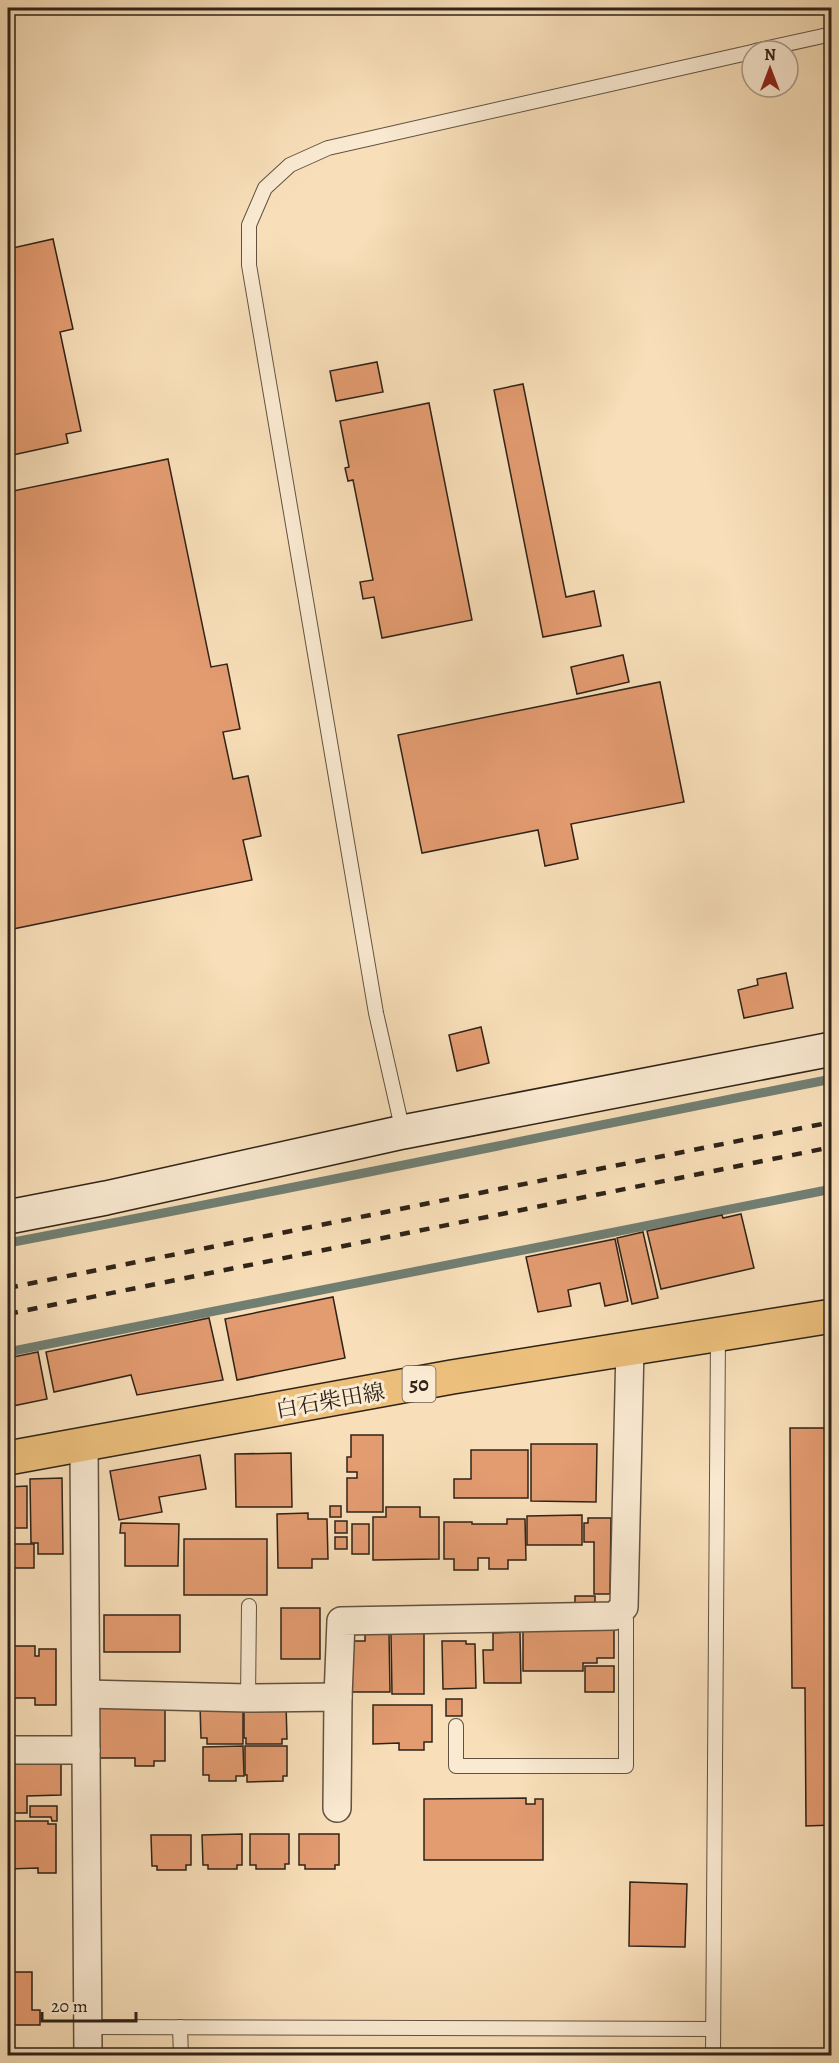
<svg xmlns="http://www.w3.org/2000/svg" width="839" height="2063" font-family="Alegreya,'Noto Serif JP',serif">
  <rect width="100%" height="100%" fill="#f8dfb9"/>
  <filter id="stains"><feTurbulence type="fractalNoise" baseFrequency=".00333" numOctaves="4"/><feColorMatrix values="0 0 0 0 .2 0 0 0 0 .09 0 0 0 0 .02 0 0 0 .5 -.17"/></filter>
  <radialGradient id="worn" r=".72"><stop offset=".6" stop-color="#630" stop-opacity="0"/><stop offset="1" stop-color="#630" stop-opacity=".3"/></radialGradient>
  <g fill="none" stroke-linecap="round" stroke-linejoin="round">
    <!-- stream -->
    <g stroke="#717f73" stroke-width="9">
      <path d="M8,1243c275,-52 549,-110 824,-164"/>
      <polyline points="8,1352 832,1189"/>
    </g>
  </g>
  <!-- building -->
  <g fill="#e39b70" stroke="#2f2318" stroke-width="1.5">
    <polygon points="53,239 73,329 60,332 81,431 66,434 68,443 8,456 8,249"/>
    <polygon points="377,362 383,392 336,401 330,371"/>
    <polygon points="523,384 566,597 594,591 601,626 543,637 494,390"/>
    <polygon points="429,403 472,620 382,638 374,597 363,599 360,582 373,580 353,480 348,481 345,468 349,467 340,421"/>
    <polygon points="168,459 211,667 227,664 240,729 223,732 233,779 248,776 261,836 243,840 252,880 8,930 8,492"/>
    <polygon points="623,655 629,682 577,694 571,667"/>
    <polygon points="660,682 684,802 571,824 578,859 545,866 538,830 422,853 398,735"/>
    <polygon points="786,973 793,1008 744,1018 738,990 758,985 757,979"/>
    <polygon points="481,1027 489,1063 457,1071 449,1035"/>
    <polygon points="741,1214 754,1268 661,1289 647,1231 722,1215 723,1218"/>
    <polygon points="643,1232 658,1298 632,1304 617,1238"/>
    <polygon points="615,1239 628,1301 605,1306 600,1283 568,1290 571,1306 538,1312 526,1257"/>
    <polygon points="333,1297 345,1358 237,1380 225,1319"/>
    <polygon points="209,1318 223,1380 137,1395 131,1375 54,1392 46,1352"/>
    <polygon points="38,1352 47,1399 8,1407 8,1358"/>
    <polygon points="790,1428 828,1428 828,1446 832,1446 832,1825 806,1826 805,1688 792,1688"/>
    <polygon points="351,1435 383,1435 383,1512 347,1512 347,1478 357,1478 357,1472 347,1472 347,1457 351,1457"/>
    <polygon points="531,1444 597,1444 596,1502 531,1501"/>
    <polygon points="471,1450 528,1450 528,1498 454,1498 454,1479 471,1479"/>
    <polygon points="291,1453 292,1507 236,1507 235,1454"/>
    <polygon points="200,1455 206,1489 159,1497 162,1512 119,1520 110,1471"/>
    <polygon points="62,1478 63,1554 38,1554 38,1543 31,1543 30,1479"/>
    <polygon points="27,1486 27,1528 8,1528 8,1487"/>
    <rect x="330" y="1506" width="11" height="11"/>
    <polygon points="386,1507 420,1507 420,1517 439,1517 439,1559 373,1560 373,1517 386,1517"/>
    <polygon points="308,1513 308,1519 327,1519 328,1559 312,1559 312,1568 278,1568 277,1514"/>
    <polygon points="582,1515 582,1545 527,1545 527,1516"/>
    <polygon points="588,1518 611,1518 610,1594 594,1594 594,1542 584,1542 584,1523 588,1523"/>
    <polygon points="507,1519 525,1519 526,1560 508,1560 508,1569 489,1569 489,1558 478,1558 478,1570 454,1570 454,1559 444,1559 444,1522 472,1522 472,1524 507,1524"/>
    <rect x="335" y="1521" width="12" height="12"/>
    <polygon points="121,1523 179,1524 178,1566 125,1566 125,1533 120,1533"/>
    <rect x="352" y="1524" width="17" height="30"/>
    <rect x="335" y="1537" width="12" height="12"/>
    <rect x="184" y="1539" width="83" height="56"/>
    <rect x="8" y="1544" width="26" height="24"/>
    <rect x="575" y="1596" width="20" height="12"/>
    <rect x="281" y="1608" width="39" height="51"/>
    <rect x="104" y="1615" width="76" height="37"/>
    <polygon points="614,1623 614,1658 597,1658 597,1663 583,1663 583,1671 523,1671 523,1624"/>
    <polygon points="424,1632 424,1694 392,1694 391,1633"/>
    <polygon points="520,1632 521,1683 484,1683 483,1650 493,1650 493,1633"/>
    <polygon points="365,1633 389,1633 390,1692 349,1692 349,1641 365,1641"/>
    <polygon points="442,1641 466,1641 466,1644 475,1644 476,1688 443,1689"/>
    <polygon points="14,1646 35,1646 35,1656 39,1656 39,1649 56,1649 56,1705 35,1705 35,1698 8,1698 8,1656 14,1656"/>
    <rect x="585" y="1666" width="29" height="26"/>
    <rect x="446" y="1699" width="16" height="17"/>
    <polygon points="286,1704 287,1739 282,1739 282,1744 246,1744 246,1738 244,1738 244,1705"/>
    <polygon points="200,1705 243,1705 243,1744 207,1744 207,1738 201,1738"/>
    <polygon points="373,1705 432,1705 432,1742 424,1742 424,1750 399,1750 399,1743 373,1744"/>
    <polygon points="165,1706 165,1761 154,1761 154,1766 135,1766 135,1758 97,1758 97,1707"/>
    <polygon points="243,1746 244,1776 236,1776 236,1781 209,1781 209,1775 203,1775 203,1747"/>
    <polygon points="245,1746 287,1746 287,1776 283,1776 283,1781 247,1782 247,1775 245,1775"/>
    <polygon points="61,1760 61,1795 27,1796 27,1813 8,1813 8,1761"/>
    <polygon points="526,1798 526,1804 535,1804 535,1799 543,1799 543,1860 424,1860 424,1799"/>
    <polygon points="30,1806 57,1806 57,1821 52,1821 51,1817 30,1817"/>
    <polygon points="8,1821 48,1821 48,1824 56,1824 56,1873 38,1873 38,1868 8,1869"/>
    <polygon points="242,1834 242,1865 237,1865 237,1869 208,1869 208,1865 203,1865 202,1835"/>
    <polygon points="250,1834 289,1834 289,1864 285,1864 285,1869 256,1869 256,1865 250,1865"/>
    <polygon points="299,1834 339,1834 339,1865 335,1865 335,1869 305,1869 305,1865 299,1865"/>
    <polygon points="151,1835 191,1835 191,1865 186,1865 186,1870 157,1870 157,1866 152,1866"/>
    <polygon points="630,1882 687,1884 685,1947 629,1946"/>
    <polygon points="8,1972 32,1972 32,2010 40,2010 40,2025 8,2025"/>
  </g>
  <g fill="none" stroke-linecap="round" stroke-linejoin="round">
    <!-- lane casing -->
    <g stroke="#615240" stroke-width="16">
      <g id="lane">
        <polyline points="755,51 832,34"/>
        <polyline points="403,1132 376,1013 249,265 249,225 265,188 290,165 328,148 752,52"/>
        <polyline points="248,1698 249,1606"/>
        <polyline points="456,1726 456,1766 626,1766 626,1620 624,1607"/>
        <polyline points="88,2027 713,2029"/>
        <polyline points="180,2027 181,2056"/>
        <polyline points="713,2056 718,1334"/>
      </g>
    </g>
    <!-- street casing -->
    <g stroke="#615240" stroke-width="30">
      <g id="street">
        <polyline points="84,1445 88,2056"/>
        <polyline points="86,1694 248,1698 338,1697 337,1808"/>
        <polyline points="338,1697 341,1621 614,1616 624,1607 630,1347"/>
        <polyline points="8,1750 86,1750"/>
      </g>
    </g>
    <!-- secondary casing -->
    <g stroke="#2f2318" stroke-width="36">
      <polyline id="secondary" points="8,1217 106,1198 403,1132 832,1049"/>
    </g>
    <!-- primary casing -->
    <g stroke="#2f2318" stroke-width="36">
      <polyline id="primary" points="8,1458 452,1377 832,1316"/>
    </g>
    <!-- lane -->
    <use href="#lane" stroke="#faead2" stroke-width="14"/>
    <!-- street -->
    <use href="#street" stroke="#faead2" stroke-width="27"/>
    <!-- secondary -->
    <use href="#secondary" stroke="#faead2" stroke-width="33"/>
    <!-- primary -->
    <use href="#primary" stroke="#ecc07c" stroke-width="33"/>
    <!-- rail -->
    <g stroke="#2f2318" stroke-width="4.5" stroke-dasharray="10 10" stroke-linecap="butt">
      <polyline points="8,1288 832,1122"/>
      <polyline points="8,1314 832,1147"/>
    </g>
  </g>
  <g text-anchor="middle" stroke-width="6" stroke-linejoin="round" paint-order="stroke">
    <!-- shield labels -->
    <rect fill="#faead2" stroke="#6c5f50" stroke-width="1.5" x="402.5" y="1366" width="33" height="36" rx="4.5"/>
    <g font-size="21" font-weight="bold" fill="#2f2318">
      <text x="419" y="1391">50</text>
    </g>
    <!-- street labels -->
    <g font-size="22" fill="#2f2318" stroke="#faead2">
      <text transform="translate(330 1400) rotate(-10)" y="8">白石柴田線</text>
    </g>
  </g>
  <!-- margin -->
  <rect width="839" height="2063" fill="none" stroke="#f8dfb9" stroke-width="30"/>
  <rect x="9" y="9" width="821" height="2045" fill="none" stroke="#2f2318" stroke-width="3"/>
  <rect x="15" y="15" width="809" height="2033" fill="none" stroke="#2f2318" stroke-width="1.5"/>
  <!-- north arrow -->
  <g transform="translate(770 69)"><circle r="28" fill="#faead2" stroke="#a99a88" stroke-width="1.5"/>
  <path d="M0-4.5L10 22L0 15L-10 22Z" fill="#8f2418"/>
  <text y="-9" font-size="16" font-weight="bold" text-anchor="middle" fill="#2f2318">N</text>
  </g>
  <!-- scale -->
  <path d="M42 2012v9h94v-9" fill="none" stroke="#2f2318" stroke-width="3"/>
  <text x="51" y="2012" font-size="18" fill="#2f2318" stroke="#faead2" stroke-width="4.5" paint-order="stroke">20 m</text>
  <rect width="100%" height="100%" filter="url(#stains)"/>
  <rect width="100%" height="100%" fill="url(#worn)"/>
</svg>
